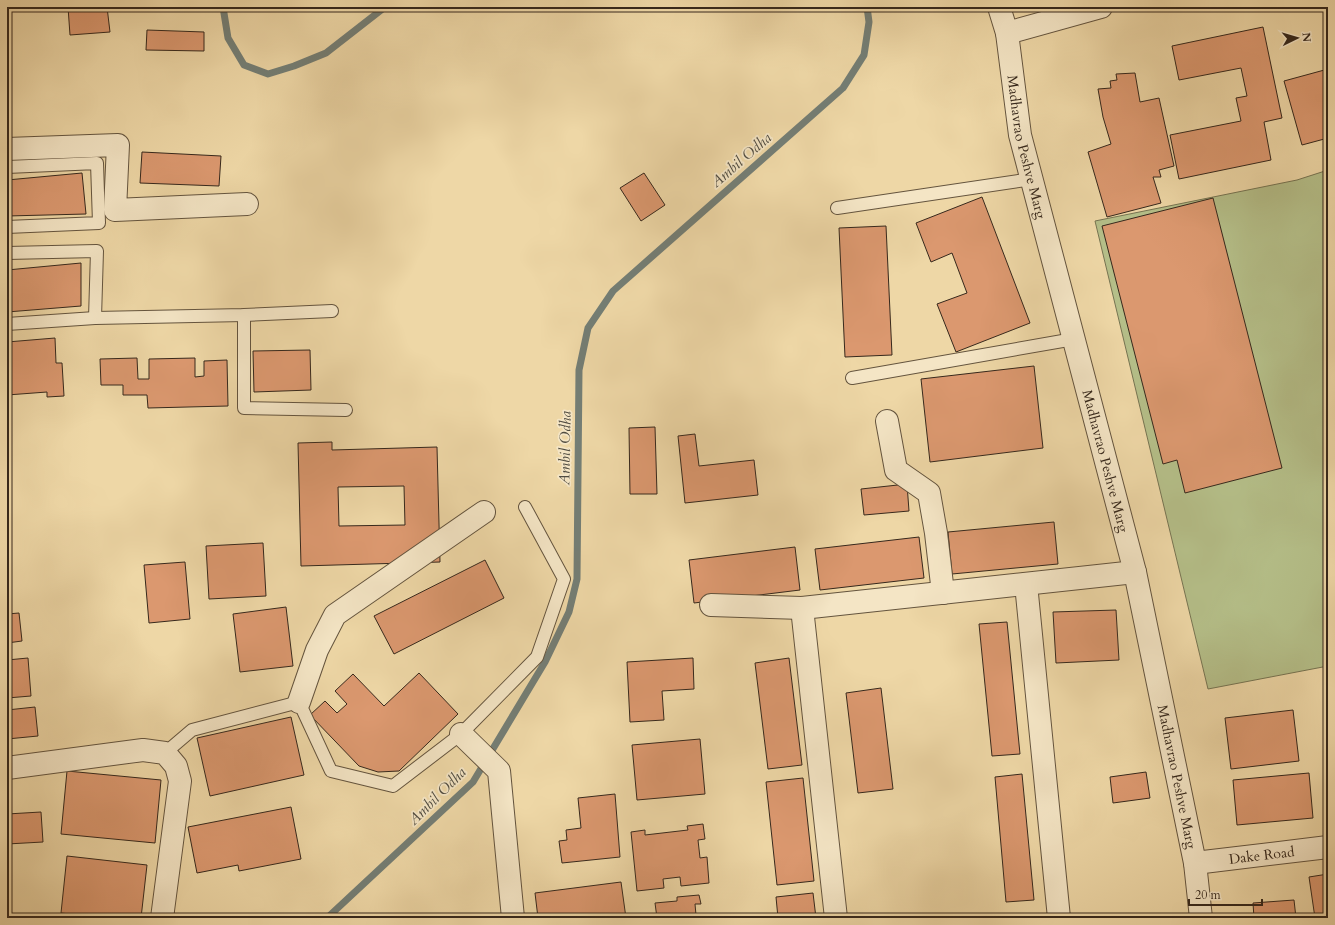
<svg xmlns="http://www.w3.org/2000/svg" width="1335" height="925" font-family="Cardo,serif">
  <rect width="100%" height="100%" fill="#eed7a6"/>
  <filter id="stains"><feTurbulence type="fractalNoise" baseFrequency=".005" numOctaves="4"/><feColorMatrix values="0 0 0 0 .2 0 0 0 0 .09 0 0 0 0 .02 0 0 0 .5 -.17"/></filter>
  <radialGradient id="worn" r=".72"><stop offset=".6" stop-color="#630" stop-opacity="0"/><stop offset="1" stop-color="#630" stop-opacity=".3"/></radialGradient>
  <!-- green -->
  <polygon fill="#b5bf89" stroke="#767452" points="1328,170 1328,666 1208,689 1095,221 1297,180"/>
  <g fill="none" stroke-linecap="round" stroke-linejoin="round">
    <!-- stream -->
    <g stroke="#747e75" stroke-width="7">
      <polyline points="223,7 228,38 244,65 268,74 294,66 326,53 385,7"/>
      <polyline points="327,918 473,782 545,662 569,612 577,579 579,370 588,328 613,291 843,88 864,55 869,22 867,7"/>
    </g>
  </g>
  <!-- building -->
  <g fill="#db986f" stroke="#36281c" fill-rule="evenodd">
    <polygon points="68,7 107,7 110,32 70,35"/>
    <polygon points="1263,27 1282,118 1264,122 1271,160 1179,179 1170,135 1241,121 1236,98 1247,96 1241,68 1179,80 1172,46"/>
    <polygon points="147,30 204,32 204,51 146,50"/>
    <polygon points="1328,69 1328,138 1302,145 1284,81"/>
    <polygon points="1135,73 1140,102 1159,98 1174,166 1159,170 1161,177 1153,177 1161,203 1107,217 1088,152 1111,144 1103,117 1098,89 1111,88 1110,81 1117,80 1116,74"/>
    <polygon points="142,152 221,156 219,186 140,183"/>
    <polygon points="82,173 86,214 7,216 7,180"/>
    <polygon points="644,173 665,205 641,221 620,188"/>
    <polygon points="982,197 1030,323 956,352 937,304 967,293 952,253 931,262 916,223"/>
    <polygon points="1213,198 1282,468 1185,493 1177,460 1163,464 1102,226"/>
    <polygon points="886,226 892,355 845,357 839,228"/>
    <polygon points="81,263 81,306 7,312 7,270"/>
    <polygon points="55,338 56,363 62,363 64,396 47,397 47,392 7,395 7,342"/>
    <polygon points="310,350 311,390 254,392 253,351"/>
    <polygon points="137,358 138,379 149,379 149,359 195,358 195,377 204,376 204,361 227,360 228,406 148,408 147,395 123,395 123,385 101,385 100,359"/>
    <polygon points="1034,366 1043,448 930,462 921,379"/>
    <polygon points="655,427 657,494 630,494 629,428"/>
    <polygon points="695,434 699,466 754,460 758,495 685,503 678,436"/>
    <path d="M332,442v8l105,-3 3,115 -139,4 -3,-123zM404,486l1,39 -66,1 -1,-39z"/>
    <polygon points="907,484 909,511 864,515 861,489"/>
    <polygon points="1054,522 1058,564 952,574 948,532"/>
    <polygon points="919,537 924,578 820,590 815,549"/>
    <polygon points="263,543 266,596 209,599 206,546"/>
    <polygon points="795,547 800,590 694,603 689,560"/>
    <polygon points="485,560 504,598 394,654 374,616"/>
    <polygon points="185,562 190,619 149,623 144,565"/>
    <polygon points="286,607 293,666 240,672 233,614"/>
    <polygon points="1116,610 1119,660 1056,663 1053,612"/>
    <polygon points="19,613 22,641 7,643 7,614"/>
    <polygon points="1007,622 1020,754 992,756 979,624"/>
    <polygon points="28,658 31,696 7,698 7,660"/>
    <polygon points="693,658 694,689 662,691 664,720 630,722 627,662"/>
    <polygon points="789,658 802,765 768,769 755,663"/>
    <polygon points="419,673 458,714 399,771 378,772 359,766 310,715 325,701 337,713 347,704 335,691 353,674 384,706"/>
    <polygon points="881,688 893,789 858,793 846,693"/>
    <polygon points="35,707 38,736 7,739 7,710"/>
    <polygon points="1325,707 1328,707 1328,723"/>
    <polygon points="1293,710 1299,761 1231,769 1225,718"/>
    <polygon points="291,717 304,775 210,796 197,738"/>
    <polygon points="700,739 705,794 637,800 632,745"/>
    <polygon points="67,771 161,780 155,843 61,834"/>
    <polygon points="1146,772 1150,798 1113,803 1110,777"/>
    <polygon points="1309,773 1313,818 1237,825 1233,780"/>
    <polygon points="1022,774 1034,900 1006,902 995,777"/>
    <polygon points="803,778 814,881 777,885 766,782"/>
    <polygon points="615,794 620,857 562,863 559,841 567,840 566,830 581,828 578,798"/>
    <polygon points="291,807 301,859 239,871 238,865 197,873 188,827"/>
    <polygon points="41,812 43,842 7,844 7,814"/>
    <polygon points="703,824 705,839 698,840 700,858 707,857 709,883 681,886 680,877 663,879 664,888 637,891 631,832 645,830 645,835 688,830 687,826"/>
    <polygon points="67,856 147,865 141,918 108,918 61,913"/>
    <polygon points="1328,874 1328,918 1315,918 1309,877"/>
    <polygon points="621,882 626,918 538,918 535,893"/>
    <polygon points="813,893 816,918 778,918 776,897"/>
    <polygon points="699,895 701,904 695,904 696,915 704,914 704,918 656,918 657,918 655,903 677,901 677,897"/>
    <polygon points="1294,900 1296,918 1254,918 1253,903"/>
  </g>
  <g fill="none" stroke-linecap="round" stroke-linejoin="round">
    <!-- service casing -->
    <g stroke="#64543e" stroke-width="14">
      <g id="service">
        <polyline points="7,167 97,163 99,223 7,227"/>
        <polyline points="837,208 1032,179"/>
        <polyline points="7,253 97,251 95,318"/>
        <polyline points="244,315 244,408 346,410"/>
        <polyline points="7,324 95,318 244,315 332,311"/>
        <polyline points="852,378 1074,339"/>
        <polyline points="165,753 192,730 299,702 331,771 393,786 461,734 537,657 564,579 525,507"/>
      </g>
    </g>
    <!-- minor casing -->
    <g stroke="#64543e" stroke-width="24">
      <g id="minor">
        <polyline points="7,149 118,145 115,210 247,204"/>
        <polyline points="887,421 896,470 929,493 936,533 943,593"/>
        <polyline points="1026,584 1059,918"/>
        <polyline points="711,605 802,608 1135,572"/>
        <polyline points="802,608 836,918"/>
        <polyline points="299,702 317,650 335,615 484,512"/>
        <polyline points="461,734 499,771 513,918"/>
        <polyline points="7,768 143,750 165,753 176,766 180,781 162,918"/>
        <path id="s1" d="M1195,863l133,-16"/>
      </g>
    </g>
    <!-- tertiary casing -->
    <g stroke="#64543e" stroke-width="24">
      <g id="tertiary">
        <path id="s2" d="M999,7l8,26 13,102 115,437 60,291 6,55"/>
        <polyline points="1007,33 1101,7"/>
      </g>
    </g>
    <!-- service -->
    <use href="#service" stroke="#f4e5c5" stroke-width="12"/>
    <!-- minor -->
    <use href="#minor" stroke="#f4e5c5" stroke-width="22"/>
    <!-- tertiary -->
    <use href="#tertiary" stroke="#f4e5c5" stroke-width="22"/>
  </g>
  <g text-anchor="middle" stroke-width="3.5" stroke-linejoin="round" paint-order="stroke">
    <!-- street labels -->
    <g font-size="14" fill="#36281c" stroke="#f4e5c5">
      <text dy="5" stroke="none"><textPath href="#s2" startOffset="143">Madhavrao Peshve Marg</textPath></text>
      <text dy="5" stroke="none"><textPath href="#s2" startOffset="467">Madhavrao Peshve Marg</textPath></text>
      <text dy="5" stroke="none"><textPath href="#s2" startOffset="791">Madhavrao Peshve Marg</textPath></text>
      <text dy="5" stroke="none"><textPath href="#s1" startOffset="67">Dake Road</textPath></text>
    </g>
    <!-- water labels -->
    <g font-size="15" font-style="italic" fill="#504c41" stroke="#f4e5c5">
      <text transform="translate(741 160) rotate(-41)" y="5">Ambil Odha</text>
      <text transform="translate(565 448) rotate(-89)" y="5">Ambil Odha</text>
      <text transform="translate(437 796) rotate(-45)" y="5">Ambil Odha</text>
    </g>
  </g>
  <!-- margin -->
  <rect width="1335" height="925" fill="none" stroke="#eed7a6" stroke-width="24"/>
  <rect x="8" y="8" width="1319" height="909" fill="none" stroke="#36281c" stroke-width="2"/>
  <rect x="12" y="12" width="1311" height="901" fill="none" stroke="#36281c"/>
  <!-- north arrow -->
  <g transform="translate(1297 38) rotate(85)" stroke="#f4e5c5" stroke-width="3" paint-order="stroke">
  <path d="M0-3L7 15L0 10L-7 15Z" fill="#36281c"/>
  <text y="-6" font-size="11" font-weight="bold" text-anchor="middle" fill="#36281c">N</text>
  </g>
  <!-- scale -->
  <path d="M1189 899v6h73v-6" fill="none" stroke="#36281c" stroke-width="2"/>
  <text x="1195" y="899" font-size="12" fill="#36281c" stroke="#f4e5c5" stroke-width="3" paint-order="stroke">20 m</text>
  <rect width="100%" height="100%" filter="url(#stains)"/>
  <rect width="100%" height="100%" fill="url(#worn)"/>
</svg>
